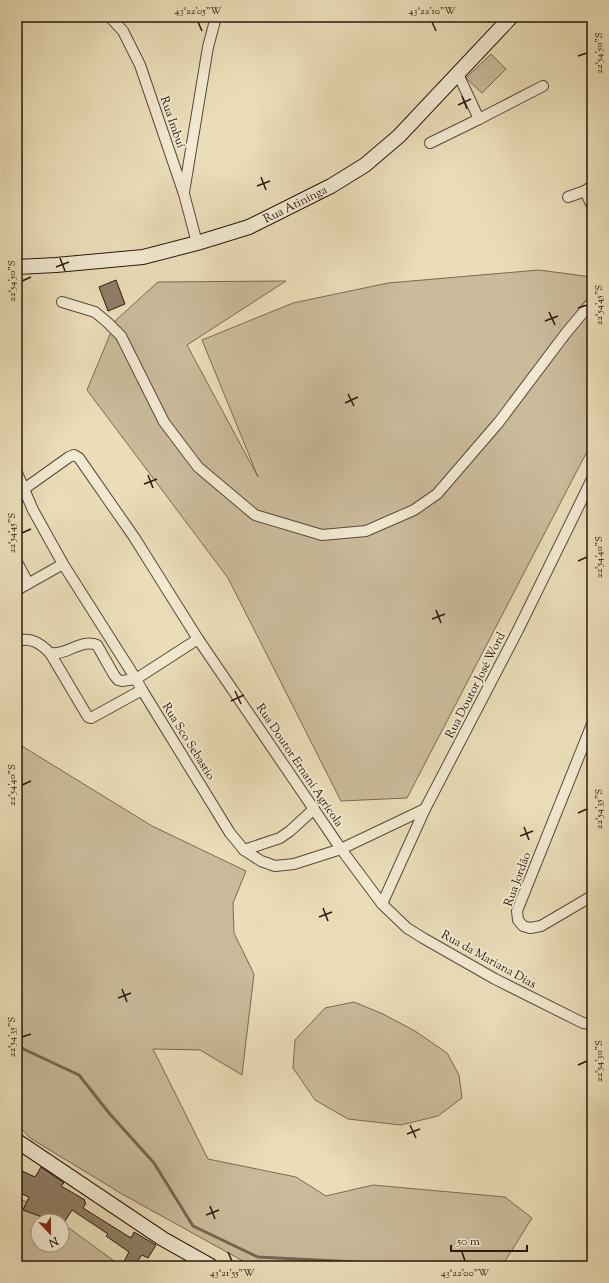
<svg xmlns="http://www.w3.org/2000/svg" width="609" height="1283" font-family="'Sorts Mill Goudy',serif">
  <rect width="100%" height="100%" fill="#eaddb8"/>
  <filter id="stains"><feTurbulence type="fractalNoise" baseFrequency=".005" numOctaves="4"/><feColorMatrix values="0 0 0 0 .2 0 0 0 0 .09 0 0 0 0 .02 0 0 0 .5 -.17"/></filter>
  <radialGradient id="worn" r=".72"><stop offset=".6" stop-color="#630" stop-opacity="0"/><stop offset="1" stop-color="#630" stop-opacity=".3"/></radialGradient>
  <!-- green -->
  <g fill="#cabb9b" stroke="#7c6954">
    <polygon points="491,54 506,69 482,93 466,78"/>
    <polygon points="539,270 592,277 592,442 407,798 341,801 228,578 87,390 116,320 158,282 286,281 187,345 258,477 202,340 293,303 388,283"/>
    <polygon points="17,743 152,826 246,871 233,903 234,933 254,974 242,1075 200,1050 153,1049 208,1159 296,1177 326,1196 373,1185 505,1197 532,1218 502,1266 252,1266 122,1194 30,1138 17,1124"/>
    <polygon points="354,1002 383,1014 415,1031 447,1053 459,1075 462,1098 438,1116 401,1125 348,1119 315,1100 293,1068 295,1040 325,1008"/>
    <polygon points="17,1195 21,1199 59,1221 38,1221 38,1245 62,1245 62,1223 121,1266 17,1266"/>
  </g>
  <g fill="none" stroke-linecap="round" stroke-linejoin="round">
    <!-- stream -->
    <polyline stroke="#786651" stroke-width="3" points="17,1046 79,1075 109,1113 154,1163 193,1226 258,1257 356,1262"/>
  </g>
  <!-- building -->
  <g fill="#8f7e66" stroke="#2d170d">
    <polygon points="116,280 125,304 108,311 99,287"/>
    <polygon points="41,1167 64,1183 61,1186 85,1200 84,1202 86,1203 83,1208 131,1238 134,1232 156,1245 148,1258 142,1255 134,1266 128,1266 123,1263 129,1252 106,1236 108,1234 72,1210 63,1224 62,1221 59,1221 52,1216 50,1220 23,1210 29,1197 17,1192 17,1176 20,1170 35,1177"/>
  </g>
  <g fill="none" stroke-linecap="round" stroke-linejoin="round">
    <!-- street casing -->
    <g stroke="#5c4838" stroke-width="12">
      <g id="street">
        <polyline points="110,17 123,31 140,65 184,194 197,243"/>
        <polyline points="458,74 479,119 543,86"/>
        <polyline points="430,143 479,119"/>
        <polyline points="585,191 592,206"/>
        <polyline points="184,192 208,47 216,17"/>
        <polyline points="568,197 585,191 592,186"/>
        <polyline points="62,302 95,312 107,322 121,336 164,422 198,467 255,515 322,535 366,531 414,510 437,494 499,422 566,333 592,302"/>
        <polyline points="17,473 33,510 63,564 136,679 142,690 230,833 244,850 261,861 275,866 294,864 341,849 425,809"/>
        <polyline points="17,494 69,457 74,455 79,458 134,537 198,639 341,849 382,904 407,928 423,938 495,979 583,1023 592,1024"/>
        <polyline points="17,562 28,583"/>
        <polyline points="17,590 63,564"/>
        <path d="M17,641c14,-4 23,2 33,12l38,64 3,1 51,-28"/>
        <path d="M50,653c16,3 32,-15 47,-8l17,30 4,5 4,1 14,-2 62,-40"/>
        <polyline points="592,724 517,911 518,920 523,926 530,928 541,926 592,896"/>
        <polyline points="244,850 280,838 290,831 314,809"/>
        <polyline points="382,904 425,809 517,632 592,479"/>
      </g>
    </g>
    <!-- secondary casing -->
    <g stroke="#2d170d" stroke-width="16">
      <g id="secondary">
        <path id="s1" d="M17,267l39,-2 87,-8 54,-14 52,-16 82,-41 34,-21 34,-29 112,-119"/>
        <polyline points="17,1141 163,1239 211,1266"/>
      </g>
    </g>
    <!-- street -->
    <use href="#street" stroke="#f1e9d1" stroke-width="10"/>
    <!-- secondary -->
    <use href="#secondary" stroke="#f1e9d1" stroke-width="14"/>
  </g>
  <!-- ticks -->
  <path fill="none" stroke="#2d170d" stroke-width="1.5" d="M198,22l4,9M432,22l4,9M578,56l9,-3M462,96l5,13M458,105l13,-6M261,177l5,13M257,186l13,-5M60,258l5,13M56,267l13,-5M22,281l9,-4M578,308l9,-3M549,312l6,13M545,321l13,-5M348,394l6,12M345,403l13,-6M148,475l5,13M144,484l13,-5M22,533l9,-4M578,561l9,-4M436,610l5,13M432,619l13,-5M235,691l6,13M231,701l13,-6M22,785l9,-4M578,813l9,-4M524,827l5,13M520,836l13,-5M323,908l5,13M319,917l13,-5M122,989l5,13M118,998l13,-5M22,1037l9,-3M578,1065l9,-4M410,1125l6,13M407,1134l13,-5M210,1206l5,13M206,1215l13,-5M228,1252l4,9M462,1252l3,9"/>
  <g text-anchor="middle" stroke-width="4" stroke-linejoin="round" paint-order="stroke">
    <!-- street labels -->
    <g font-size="12" fill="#2d170d" stroke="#f1e9d1">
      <text transform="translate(173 122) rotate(71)" y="4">Rua Imbuí</text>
      <text dy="4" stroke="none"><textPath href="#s1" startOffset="288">Rua Atininga</textPath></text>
      <text transform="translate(475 685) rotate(-63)" y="4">Rua Doutor José Word</text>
      <text transform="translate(189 741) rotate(58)" y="4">Rua Sco Sebastio</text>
      <text transform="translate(300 765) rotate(56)" y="4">Rua Doutor Ernani Agrícola</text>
      <text transform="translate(517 879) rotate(-70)" y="4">Rua Jordão</text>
      <text transform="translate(489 959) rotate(29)" y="4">Rua da Mariana Dias</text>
    </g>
  </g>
  <!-- margin -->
  <rect width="609" height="1283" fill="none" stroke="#eaddb8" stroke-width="44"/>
  <!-- north arrow -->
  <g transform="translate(50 1233) rotate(158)"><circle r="19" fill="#f1e9d1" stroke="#a39583"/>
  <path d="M0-3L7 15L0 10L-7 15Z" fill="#8f2418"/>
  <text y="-6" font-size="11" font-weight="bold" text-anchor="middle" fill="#2d170d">N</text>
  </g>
  <!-- scale -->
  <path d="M451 1245v6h76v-6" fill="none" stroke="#2d170d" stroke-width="2"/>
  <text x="457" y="1245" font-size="12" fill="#2d170d" stroke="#f1e9d1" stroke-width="3" paint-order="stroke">50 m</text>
  <rect x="22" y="22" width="565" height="1239" fill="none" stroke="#2d170d" stroke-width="1.5"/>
  <g font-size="10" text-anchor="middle" fill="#2d170d">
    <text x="198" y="14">43°22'05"W</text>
    <text x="432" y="14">43°22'10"W</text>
    <text transform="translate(598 53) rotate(-90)" y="4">22°54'50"S</text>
    <text transform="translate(11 281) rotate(-90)" y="4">22°54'50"S</text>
    <text transform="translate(598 305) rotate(-90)" y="4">22°54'45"S</text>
    <text transform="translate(11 533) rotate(-90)" y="4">22°54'45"S</text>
    <text transform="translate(598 557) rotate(-90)" y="4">22°54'40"S</text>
    <text transform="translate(11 785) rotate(-90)" y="4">22°54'40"S</text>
    <text transform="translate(598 809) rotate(-90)" y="4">22°54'35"S</text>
    <text transform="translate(11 1037) rotate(-90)" y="4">22°54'35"S</text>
    <text transform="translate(598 1061) rotate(-90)" y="4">22°54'30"S</text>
    <text x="232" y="1276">43°21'55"W</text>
    <text x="465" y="1276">43°22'00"W</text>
  </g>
  <rect width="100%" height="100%" filter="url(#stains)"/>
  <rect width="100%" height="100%" fill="url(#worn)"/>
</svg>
